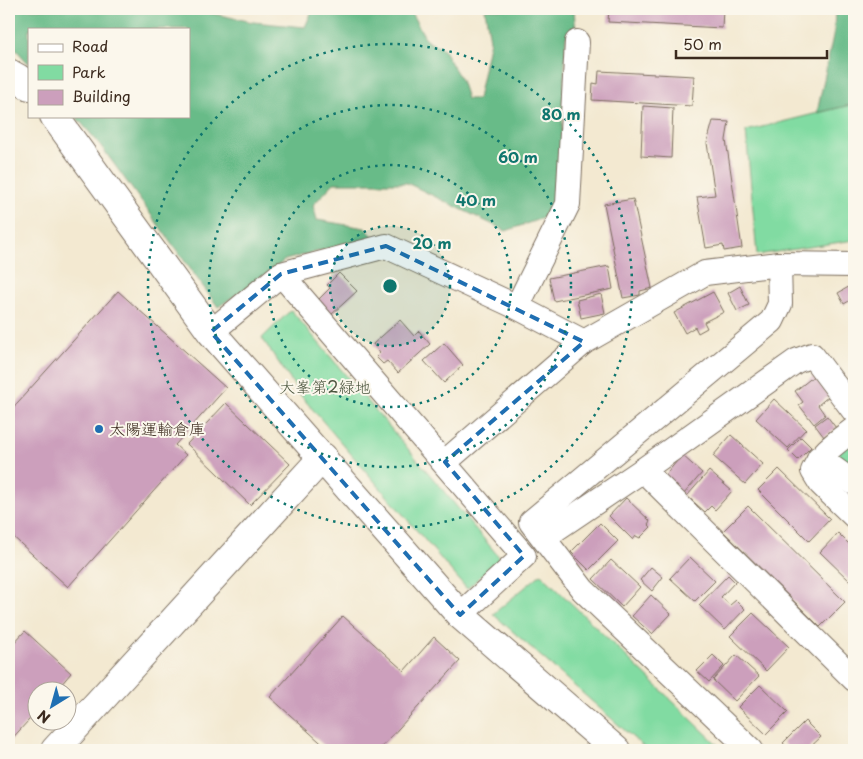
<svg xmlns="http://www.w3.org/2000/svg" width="863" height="759" font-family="'Playpen Sans','Klee One',sans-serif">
  <rect width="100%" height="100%" fill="#fbf7ec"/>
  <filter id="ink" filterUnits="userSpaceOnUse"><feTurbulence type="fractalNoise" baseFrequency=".02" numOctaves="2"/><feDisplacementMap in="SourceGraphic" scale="10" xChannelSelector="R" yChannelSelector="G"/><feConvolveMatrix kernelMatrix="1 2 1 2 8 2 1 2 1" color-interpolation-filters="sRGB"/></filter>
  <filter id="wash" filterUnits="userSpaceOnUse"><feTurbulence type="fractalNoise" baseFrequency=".0096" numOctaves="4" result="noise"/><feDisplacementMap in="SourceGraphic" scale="20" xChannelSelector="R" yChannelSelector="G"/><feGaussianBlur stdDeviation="1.12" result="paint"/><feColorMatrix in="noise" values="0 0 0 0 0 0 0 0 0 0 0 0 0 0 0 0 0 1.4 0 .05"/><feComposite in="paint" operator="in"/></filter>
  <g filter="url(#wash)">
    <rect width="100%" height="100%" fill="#f3e9d1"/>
    <!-- green -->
    <g fill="#81dba2" stroke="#5e8260">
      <polygon points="854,104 854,240 757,255 746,131"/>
      <polygon points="291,310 500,558 467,589 302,397 262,338"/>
      <polygon points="854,440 854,474 836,462 835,454"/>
      <polygon points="541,574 723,750 647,750 493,614"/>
    </g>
    <!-- forest -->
    <g fill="#68bb88" stroke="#527253">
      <polygon points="9,9 207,9 210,13 253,22 305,27 313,9 409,9 427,41 443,49 461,80 467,99 478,99 490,40 485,9 574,9 576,34 566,36 559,200 551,215 506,231 407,183 334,183 313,205 317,220 365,228 374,237 285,260 260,279 218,307 98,142 75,116 189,116 189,29 29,29 29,64 9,42"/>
      <polygon points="835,9 854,9 854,104 817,113 834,31"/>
    </g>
    <g id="blocks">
      <!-- building -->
      <g fill="#cc9fbc">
        <polygon points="609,9 723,9 722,28 608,22"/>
        <polygon points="599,71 694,76 692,106 592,100 593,83 598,84"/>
        <polygon points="643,106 673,108 671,158 641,156"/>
        <polygon points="713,121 729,122 726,140 742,248 724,251 723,245 706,248 697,197 715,195 707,143"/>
        <polygon points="633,199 652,288 640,291 640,295 623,298 604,204"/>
        <polygon points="609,266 613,289 554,301 549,278"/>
        <polygon points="339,273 357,291 331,315 317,301 330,288 327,285"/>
        <polygon points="854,284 854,298 844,304 838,293"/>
        <polygon points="740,286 749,305 737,311 728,293"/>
        <polygon points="118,291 226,388 175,445 186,455 68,587 9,533 9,412"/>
        <polygon points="713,292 724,312 704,322 707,328 698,333 695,327 685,333 674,313"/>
        <polygon points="601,294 605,313 581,318 577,300"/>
        <polygon points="400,320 414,336 419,331 430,344 398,373 387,361 383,364 376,357 380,353 373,344"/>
        <polygon points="444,343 463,365 444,383 424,361"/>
        <polygon points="814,376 829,396 818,405 825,415 814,424 799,405 803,402 795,391"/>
        <polygon points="774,399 806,429 788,448 756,419"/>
        <polygon points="226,403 290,464 250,505 187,444"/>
        <polygon points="827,416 836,428 824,437 815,425"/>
        <polygon points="731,435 763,464 745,484 713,456"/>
        <polygon points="801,437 811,447 798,460 788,450"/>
        <polygon points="682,455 702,473 683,495 663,478"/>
        <polygon points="779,469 830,519 809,541 758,490"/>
        <polygon points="709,471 732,491 715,510 711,506 705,512 687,496"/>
        <polygon points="626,498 650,521 648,524 651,527 640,538 636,536 633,540 609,516"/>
        <polygon points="748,506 845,602 820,627 723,531"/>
        <polygon points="600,523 618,541 589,570 571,552"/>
        <polygon points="838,533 854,549 854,582 853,584 820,552"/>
        <polygon points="690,557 715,581 695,601 670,578"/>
        <polygon points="611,560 640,587 622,607 593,579"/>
        <polygon points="651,567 663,577 652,591 640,580"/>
        <polygon points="728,575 735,582 721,597 730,605 736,600 745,609 725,630 699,605"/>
        <polygon points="651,595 671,614 652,634 632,616"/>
        <polygon points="753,613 789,647 766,671 730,636"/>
        <polygon points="343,616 404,671 434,637 460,661 379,750 329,750 270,697"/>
        <polygon points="25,631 71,673 55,692 38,692 38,710 9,742 9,648"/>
        <polygon points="713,655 724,666 709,682 697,671"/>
        <polygon points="736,655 759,676 735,701 713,680"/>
        <polygon points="760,685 788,712 766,734 738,707"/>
        <polygon points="805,721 821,737 807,750 790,750 783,743"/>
      </g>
    </g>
  </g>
  <g filter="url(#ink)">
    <use href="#blocks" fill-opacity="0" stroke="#7b6d5d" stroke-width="1"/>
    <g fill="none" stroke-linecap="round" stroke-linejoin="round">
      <!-- minor casing -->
      <g stroke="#7b6d5d" stroke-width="26">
        <g id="minor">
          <polyline points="281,274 524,556 460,615"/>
          <polyline points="517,307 568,204 577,42"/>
          <polyline points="211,332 281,274 386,246 517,307 584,342 705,273 779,264 854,265"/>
          <path d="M854,429c-17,13 -32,22 -41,42l8,13 33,32"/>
          <polyline points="819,458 854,483"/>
          <polyline points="445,462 584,342"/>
          <polyline points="643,470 854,679"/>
          <polyline points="544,537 643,470 796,361 812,355 854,411"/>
          <polyline points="751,750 583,590 531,522 772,321 780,304 779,264"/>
        </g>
      </g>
      <!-- tertiary casing -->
      <g stroke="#7b6d5d" stroke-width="30">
        <g id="tertiary">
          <polyline points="9,73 18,78 29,86"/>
          <polyline points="54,116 211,332 460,615 616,750"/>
          <polyline points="55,750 323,457"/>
        </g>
      </g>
      <!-- minor -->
      <use href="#minor" stroke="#fff" stroke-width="24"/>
      <!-- tertiary -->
      <use href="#tertiary" stroke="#fff" stroke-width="28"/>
    </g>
  </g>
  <!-- marked area -->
  <path fill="none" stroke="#1f6fb2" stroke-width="4" stroke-dasharray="10 6" stroke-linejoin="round" d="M386,246l198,96 -139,120 79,94 -64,59 -249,-283 70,-58z"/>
  <!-- distance rings -->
  <circle cx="390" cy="286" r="60" fill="#0f766e" fill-opacity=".12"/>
  <g fill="none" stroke="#0f766e" stroke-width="2.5" stroke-dasharray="2.5 5">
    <circle cx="390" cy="286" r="60"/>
    <circle cx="390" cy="286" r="121"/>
    <circle cx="390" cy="286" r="181"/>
    <circle cx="390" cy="286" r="242"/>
  </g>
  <!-- markers -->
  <circle fill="#1f6fb2" stroke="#fbf7ec" stroke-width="2" cx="99" cy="429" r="5"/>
  <g text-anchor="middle" stroke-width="4" stroke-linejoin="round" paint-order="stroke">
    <!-- park labels -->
    <g font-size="16" fill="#4c563f" stroke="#fbf7ec">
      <text x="325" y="393">大峯第2緑地</text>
    </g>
    <!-- poi labels -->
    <g font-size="16" fill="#3b2a1e" stroke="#fbf7ec" text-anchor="start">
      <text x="109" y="435">太陽運輸倉庫</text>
    </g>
  </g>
  <circle cx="390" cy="286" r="8" fill="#0f766e" stroke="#fbf7ec" stroke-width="2.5"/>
  <g font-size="15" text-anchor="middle" font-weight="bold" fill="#0f766e" stroke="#fbf7ec" stroke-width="4" stroke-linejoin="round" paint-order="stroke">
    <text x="561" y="120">80 m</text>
    <text x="518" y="163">60 m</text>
    <text x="476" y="206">40 m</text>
    <text x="432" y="249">20 m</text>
  </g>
  <!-- margin -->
  <rect width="863" height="759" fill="none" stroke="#fbf7ec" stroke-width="30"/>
  <!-- legend -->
  <rect x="28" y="28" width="162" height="90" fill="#fbf7ec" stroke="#aea59a"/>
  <rect x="38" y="44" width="25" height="8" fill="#ffffff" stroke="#aea59a"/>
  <text x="72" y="52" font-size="15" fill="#3b2a1e">Road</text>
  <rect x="38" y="65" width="25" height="15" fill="#81dba2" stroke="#aea59a"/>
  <text x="72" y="78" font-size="15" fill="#3b2a1e">Park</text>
  <rect x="38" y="90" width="25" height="15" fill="#cc9fbc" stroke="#aea59a"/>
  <text x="72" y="102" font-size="15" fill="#3b2a1e">Building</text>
  <!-- north arrow -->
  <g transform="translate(52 706) rotate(217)"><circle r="24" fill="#fbf7ec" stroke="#aea59a"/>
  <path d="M0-4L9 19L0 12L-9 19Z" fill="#1f6fb2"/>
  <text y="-8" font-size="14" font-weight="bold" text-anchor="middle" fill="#3b2a1e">N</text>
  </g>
  <!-- scale -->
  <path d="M676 50v8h151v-8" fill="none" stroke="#3b2a1e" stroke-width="2.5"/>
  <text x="683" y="50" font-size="15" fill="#3b2a1e" stroke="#fbf7ec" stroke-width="4" paint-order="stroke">50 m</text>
</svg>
